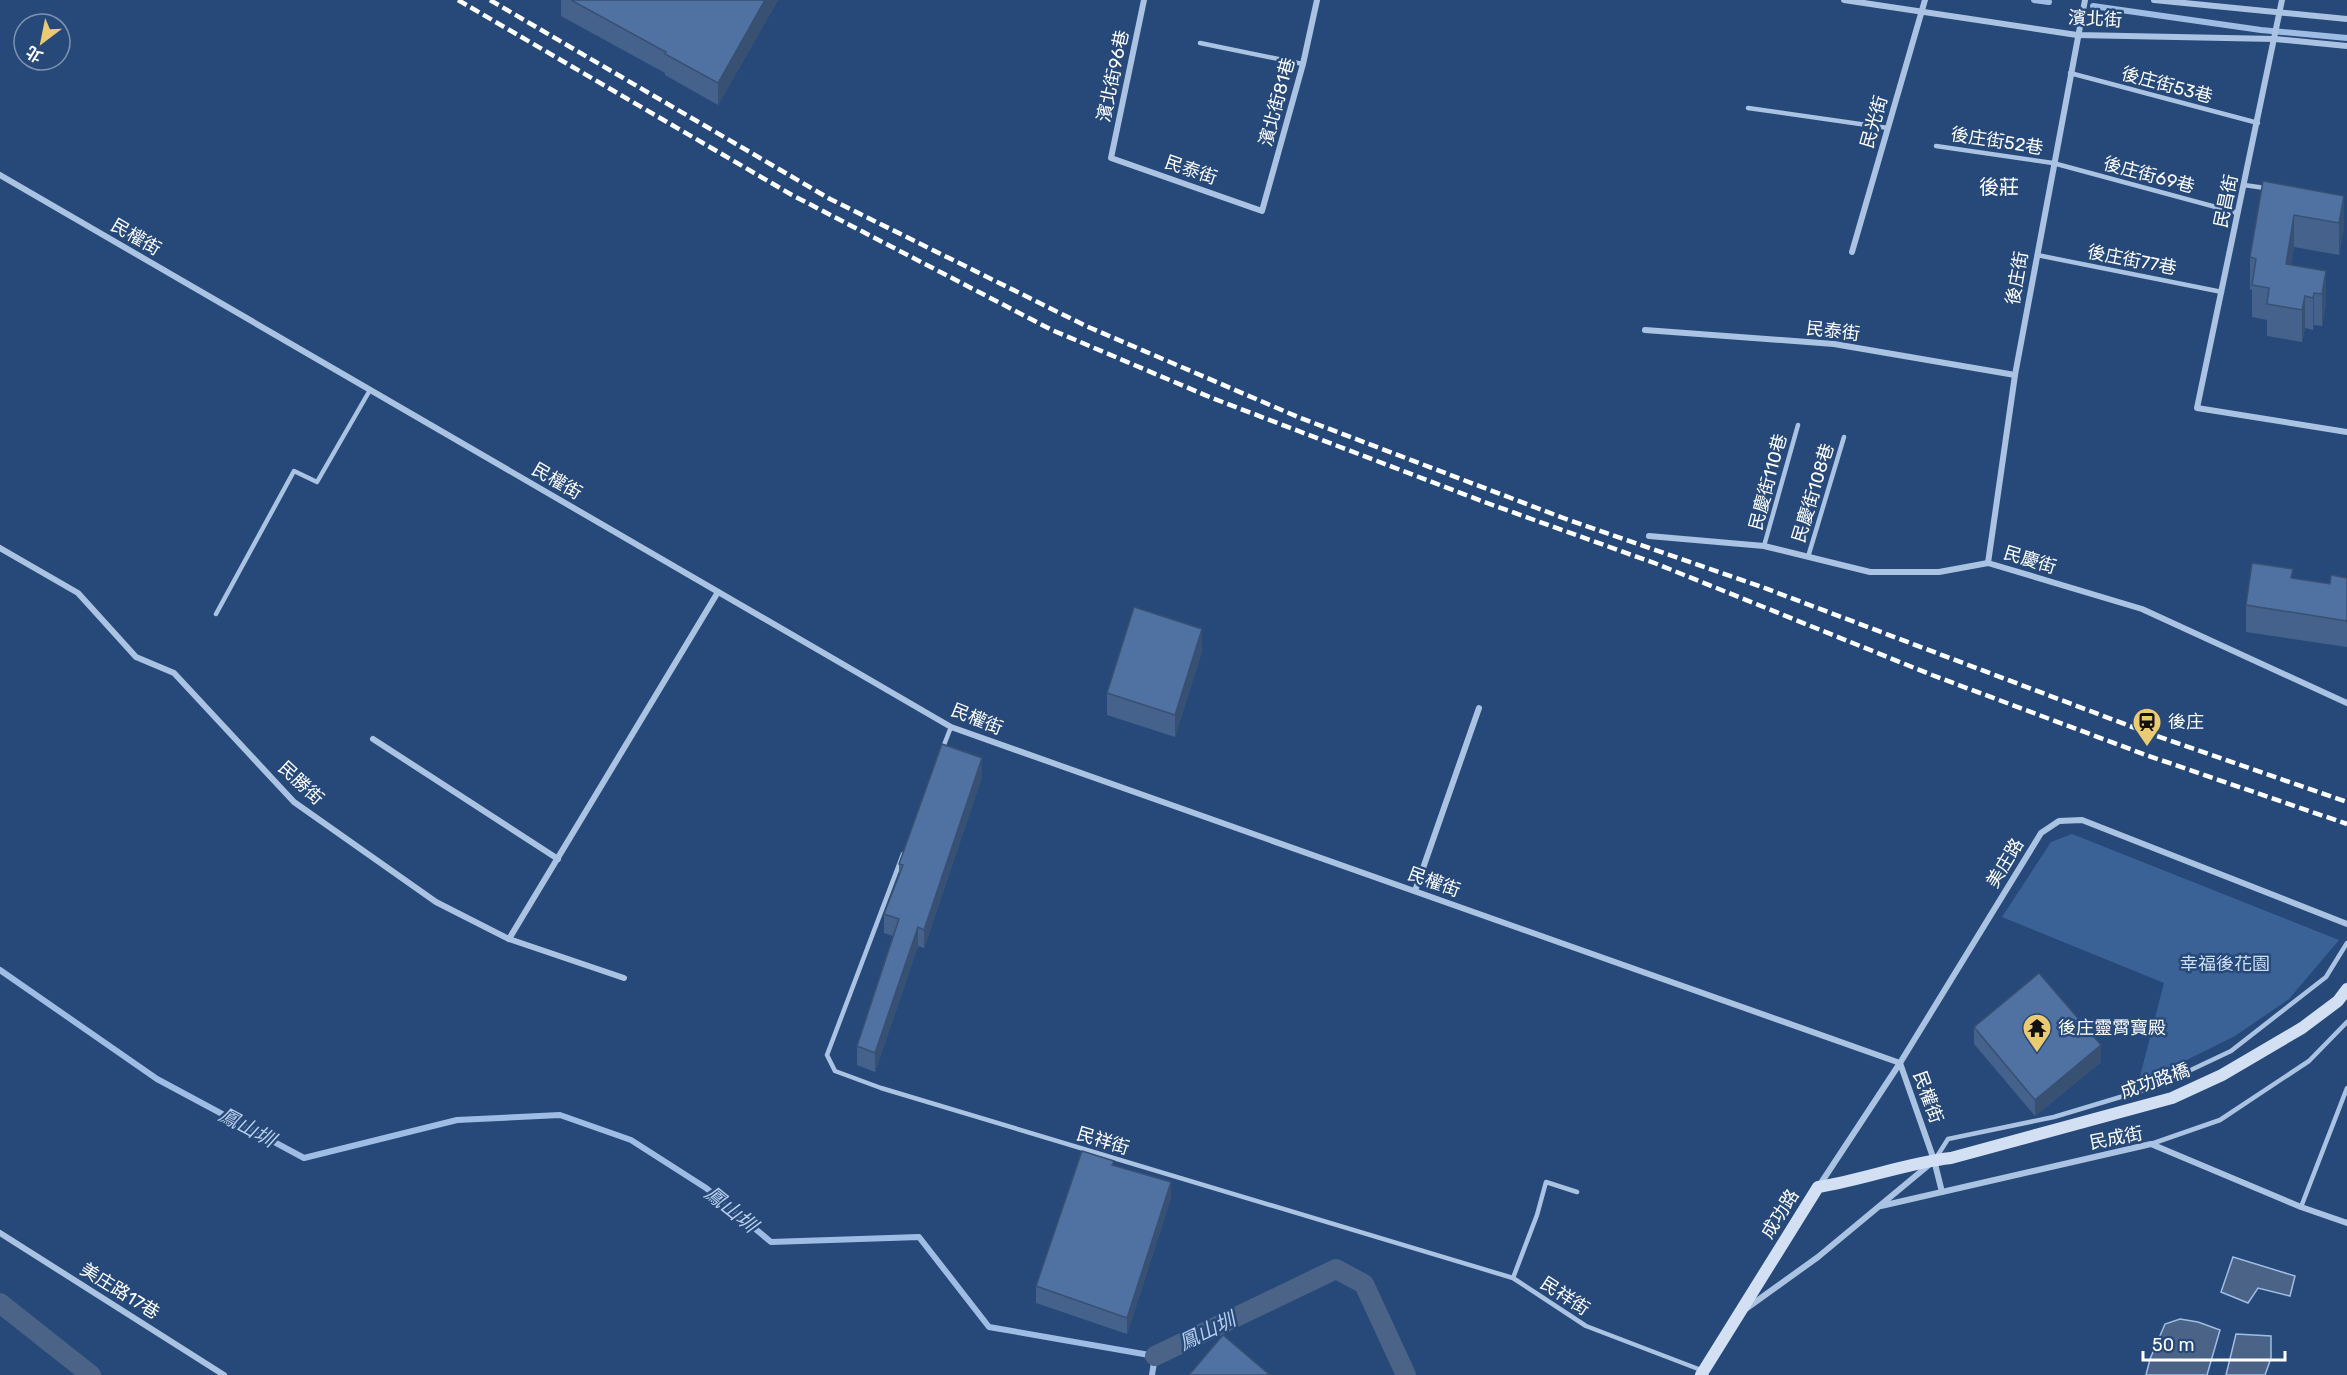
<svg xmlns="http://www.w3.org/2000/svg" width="2347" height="1375" font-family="Rubik,'Noto Sans TC',sans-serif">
  <rect width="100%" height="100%" fill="#27497a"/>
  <!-- green -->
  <polygon fill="#3b6297" points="2072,834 2339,940 2289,999 2235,1036 2138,1084 2164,983 2002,917 2051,842"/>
  <!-- water -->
  <g fill="#4a6386" stroke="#9fbde4" stroke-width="1.5">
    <polygon points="2233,1257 2295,1276 2290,1296 2258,1288 2248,1303 2221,1292"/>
    <polygon points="2180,1319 2198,1322 2220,1330 2207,1375 2146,1375 2150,1359 2165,1324"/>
    <polygon points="2236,1334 2271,1336 2271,1358 2265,1375 2226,1375"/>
  </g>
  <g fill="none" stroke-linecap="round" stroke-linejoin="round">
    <!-- stream -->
    <g stroke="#9fbde4" stroke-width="6">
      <polyline points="2034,0 2049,2"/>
      <polyline points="2093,6 2261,30 2347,38"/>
      <polyline points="0,970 157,1079 304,1158 457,1120 560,1115 631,1140 706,1188 771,1242 919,1237 989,1327 1155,1356 1152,1375"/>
    </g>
    <!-- canal -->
    <g stroke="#4a6386" stroke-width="20">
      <polyline points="0,1303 91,1375"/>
      <polyline points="1155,1356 1336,1269 1364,1284 1406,1375"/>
    </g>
    <!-- lane -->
    <g stroke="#abc3e3" stroke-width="4.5">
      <polyline points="1200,43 1303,64"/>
      <polyline points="2070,73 2258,123"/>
      <polyline points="1748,108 1888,128"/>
      <polyline points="1936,146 2053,163 2238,213"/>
      <polyline points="2244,185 2265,188"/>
      <polyline points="2037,255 2222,292"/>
      <polyline points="1764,546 1798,425"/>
      <polyline points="1808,557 1844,437"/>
      <polyline points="216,614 294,471 317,482 370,390"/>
      <polyline points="942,750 951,727"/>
      <polyline points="903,854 827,1055 835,1071 881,1088 1513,1278 1586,1326 1701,1370"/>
      <polyline points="2151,1144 2220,1120 2309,1061 2347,1022"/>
      <polyline points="1936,1158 1948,1139 2054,1117 2157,1086 2231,1051 2326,977 2347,943"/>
      <polyline points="2301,1207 2347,1088"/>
      <polyline points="1513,1278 1537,1215 1546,1182 1577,1192"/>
    </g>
    <!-- street -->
    <g stroke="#abc3e3" stroke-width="6">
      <polyline points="1144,0 1111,158 1262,211 1303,64 1317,0"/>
      <polyline points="1844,0 2077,35 2275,39 2347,46"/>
      <polyline points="2154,0 2347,19"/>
      <polyline points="2282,0 2197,408 2347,432"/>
      <polyline points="0,175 951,727 1900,1063 1934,1160 1942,1192"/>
      <polyline points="1852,252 1925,0"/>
      <polyline points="1645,330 1834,344 2015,375"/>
      <polyline points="1649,536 1764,546 1870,572 1939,572 1988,563 2142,609 2347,703"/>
      <polyline points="0,548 78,593 136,657 174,673 294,802 436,902 509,939 624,978"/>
      <polyline points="1988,563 2015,375 2085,0"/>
      <polyline points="373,739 558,859"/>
      <polyline points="1415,891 1479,708"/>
      <polyline points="509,939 718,592"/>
      <polyline points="1819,1186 1900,1063 2041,833 2059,821 2082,820 2347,924"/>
      <polyline points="1881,1206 2151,1144 2301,1207 2347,1223"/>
      <polyline points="0,1233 224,1375"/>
      <polyline points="1747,1308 1818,1257 1930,1164"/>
    </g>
    <!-- secondary -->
    <path stroke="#d3e0f4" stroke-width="12" d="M1701,1375l117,-188c45,-7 88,-24 133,-29l221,-60 50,-23 80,-47 36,-27 9,-12"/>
    <!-- rail -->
    <g stroke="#fff" stroke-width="4.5" stroke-dasharray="10 4.5" stroke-linecap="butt">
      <polyline points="458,0 792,195 1052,330 1212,398 1487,503 1657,564 1932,675 2146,755 2347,824"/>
      <polyline points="490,0 830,199 1086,326 1298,417 1566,519 1762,587 2151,734 2347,802"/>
    </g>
  </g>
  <!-- wall -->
  <g fill="#45628c">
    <polygon points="561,0 778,0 718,105 665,75 665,73 561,16"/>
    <polygon points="2263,181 2344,196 2344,227 2339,255 2294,247 2291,265 2326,271 2326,303 2322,326 2314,325 2313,330 2305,328 2302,342 2267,336 2267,320 2252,317 2252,290 2250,289 2250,257"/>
    <polygon points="2293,578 2330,584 2347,578 2347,647 2246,632 2246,605"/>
    <polygon points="1202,651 1175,737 1107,715 1107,693"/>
    <polygon points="982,777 924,948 918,946 875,1072 857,1065 857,1046 893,936 884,933 884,914 899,875 899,864"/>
    <polygon points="1974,1027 2101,1062 2035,1116 1974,1044"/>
    <polygon points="1114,1165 1171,1198 1127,1334 1036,1303 1036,1286"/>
  </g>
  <!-- shaded-wall -->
  <g fill="#385072">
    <polygon points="765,0 778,0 718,105 718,83"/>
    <polygon points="2344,196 2344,227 2339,255 2339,223"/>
    <polygon points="2294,215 2294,247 2286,296 2286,264"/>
    <polygon points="2326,271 2326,303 2322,326 2322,294"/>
    <polygon points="2314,293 2314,325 2313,330 2313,298"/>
    <polygon points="2305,296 2305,328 2302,342 2302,310"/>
    <polygon points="1202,629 1202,651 1175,737 1175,715"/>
    <polygon points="982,758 982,777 924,948 924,930"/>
    <polygon points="918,927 918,946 875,1072 875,1053"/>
    <polygon points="2101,1045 2101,1062 2035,1116 2035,1100"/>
    <polygon points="1171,1182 1171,1198 1127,1334 1127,1318"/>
  </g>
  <!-- building -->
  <g fill="#5072a3" stroke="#385072" stroke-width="1.5">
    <polygon points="571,0 765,0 718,83 665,54 666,52"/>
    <polygon points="2263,181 2344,196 2339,223 2294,215 2286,264 2326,271 2322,294 2314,293 2313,298 2305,296 2302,310 2267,304 2269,288 2252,285 2256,259 2250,257"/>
    <polygon points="2252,563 2293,569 2291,578 2330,584 2331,575 2347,578 2347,621 2246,605"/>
    <polygon points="1134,607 1202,629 1175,715 1107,693"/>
    <polygon points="942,744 982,758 924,930 918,927 875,1053 857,1046 899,919 884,914 903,865 899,864"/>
    <polygon points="2039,973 2101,1045 2035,1100 1974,1027"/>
    <polygon points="1082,1151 1114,1161 1112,1165 1171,1182 1127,1318 1036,1286"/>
    <polygon points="1223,1335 1270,1375 1189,1375"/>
  </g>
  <!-- icons -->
  <defs>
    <g id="station-pin" transform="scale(1.5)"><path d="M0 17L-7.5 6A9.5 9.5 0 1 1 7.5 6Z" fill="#ebcb71" stroke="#27497a"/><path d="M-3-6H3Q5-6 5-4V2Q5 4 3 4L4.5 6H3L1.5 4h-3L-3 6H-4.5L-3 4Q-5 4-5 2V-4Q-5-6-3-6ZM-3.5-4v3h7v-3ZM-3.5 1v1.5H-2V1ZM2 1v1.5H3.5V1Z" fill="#111"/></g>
    <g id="temple-pin" transform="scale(1.5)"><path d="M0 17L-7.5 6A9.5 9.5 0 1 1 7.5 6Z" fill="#ebcb71" stroke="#27497a"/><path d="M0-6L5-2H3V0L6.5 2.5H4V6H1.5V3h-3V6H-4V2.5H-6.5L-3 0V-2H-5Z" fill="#111"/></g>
  </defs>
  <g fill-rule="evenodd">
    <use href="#station-pin" x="2147" y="722"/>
    <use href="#temple-pin" x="2037" y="1028"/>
  </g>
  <g text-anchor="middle" stroke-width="5" stroke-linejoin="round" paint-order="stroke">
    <!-- street labels -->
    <g font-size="18" fill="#fff" stroke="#27497a">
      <text transform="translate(2095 19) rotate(3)" y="6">濱北街</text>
      <text transform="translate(1113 76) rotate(-78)" y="6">濱北街96巷</text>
      <text transform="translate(2167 85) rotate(15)" y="6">後庄街53巷</text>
      <text transform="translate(1277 102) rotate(-75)" y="6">濱北街81巷</text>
      <text transform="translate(1874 122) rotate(-74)" y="6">民光街</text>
      <text transform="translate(1997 141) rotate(9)" y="6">後庄街52巷</text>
      <text transform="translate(1191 170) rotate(19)" y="6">民泰街</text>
      <text transform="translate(2149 175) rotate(15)" y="6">後庄街69巷</text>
      <text transform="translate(2226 201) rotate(-78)" y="6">民昌街</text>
      <text transform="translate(136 237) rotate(30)" y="6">民權街</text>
      <text transform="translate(2132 260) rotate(11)" y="6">後庄街77巷</text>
      <text transform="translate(2017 278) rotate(-80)" y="6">後庄街</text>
      <text transform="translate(1833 331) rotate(7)" y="6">民泰街</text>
      <text transform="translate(557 481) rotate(30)" y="6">民權街</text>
      <text transform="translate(1768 482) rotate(-75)" y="6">民慶街110巷</text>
      <text transform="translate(1813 493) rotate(-73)" y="6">民慶街108巷</text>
      <text transform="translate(2030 560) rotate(17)" y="6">民慶街</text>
      <text transform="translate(977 719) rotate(22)" y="6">民權街</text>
      <text transform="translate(301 783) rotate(43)" y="6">民勝街</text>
      <text transform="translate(2005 863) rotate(-59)" y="6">美庄路</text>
      <text transform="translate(1434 882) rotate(20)" y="6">民權街</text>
      <text transform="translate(2155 1081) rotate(-19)" y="6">成功路橋</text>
      <text transform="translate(1928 1097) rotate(70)" y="6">民權街</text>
      <text transform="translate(2116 1138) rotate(-11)" y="6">民成街</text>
      <text transform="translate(1103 1141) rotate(17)" y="6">民祥街</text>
      <text transform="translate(1780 1214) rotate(-58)" y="6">成功路</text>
      <text transform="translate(120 1291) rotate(32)" y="6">美庄路17巷</text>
      <text transform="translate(1565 1296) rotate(33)" y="6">民祥街</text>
    </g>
    <!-- poi labels -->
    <g font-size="18" fill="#fff" stroke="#27497a" text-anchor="start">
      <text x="2168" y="728">後庄</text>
      <text x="2058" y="1034">後庄靈霄寶殿</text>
    </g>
    <!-- park labels -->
    <g font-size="18" fill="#cdddf3" stroke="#27497a">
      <text x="2225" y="970">幸福後花園</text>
    </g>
    <!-- neighbourhood labels -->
    <g font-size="20" fill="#fff" stroke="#27497a">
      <text x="1999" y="194">後莊</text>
    </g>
    <!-- water labels -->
    <g font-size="20" font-style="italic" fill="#b6cdeb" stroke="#27497a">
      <text transform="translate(247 1127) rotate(28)" y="7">鳳山圳</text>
      <text transform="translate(731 1209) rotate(39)" y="7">鳳山圳</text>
      <text transform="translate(1207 1331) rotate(-26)" y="7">鳳山圳</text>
    </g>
  </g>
  <!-- north arrow -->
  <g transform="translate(42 42) rotate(212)"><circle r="28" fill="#27497a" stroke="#7d92af" stroke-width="1.5"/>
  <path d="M0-4.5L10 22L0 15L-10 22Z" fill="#ebcb71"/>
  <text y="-9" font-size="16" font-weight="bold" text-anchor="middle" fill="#ffffff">北</text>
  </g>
  <!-- scale -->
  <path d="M2143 1351v9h142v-9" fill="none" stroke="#ffffff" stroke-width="3"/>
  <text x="2152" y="1351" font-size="18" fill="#ffffff" stroke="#27497a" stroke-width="4.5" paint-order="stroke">50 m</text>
</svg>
